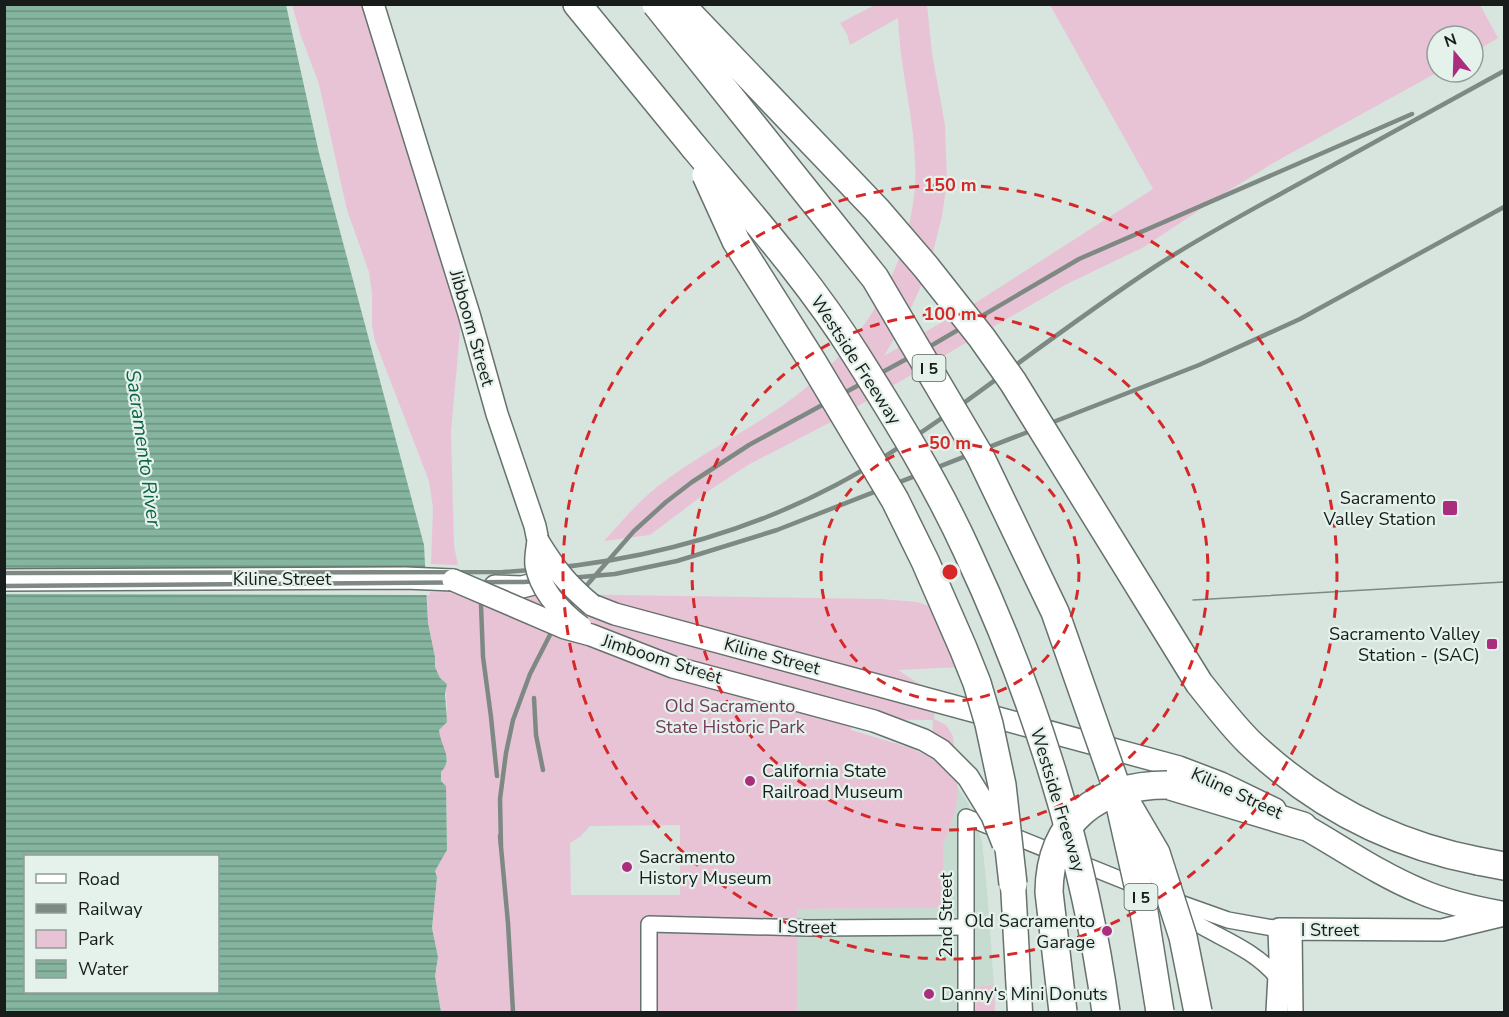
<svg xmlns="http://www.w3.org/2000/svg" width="1509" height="1017" font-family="'Nunito Sans',sans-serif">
  <defs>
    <pattern id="water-rules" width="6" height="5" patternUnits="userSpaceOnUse" patternTransform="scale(1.5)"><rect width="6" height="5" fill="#85b49f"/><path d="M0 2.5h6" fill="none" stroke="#6c9281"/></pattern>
  </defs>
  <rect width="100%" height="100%" fill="#d7e5de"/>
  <!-- built -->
  <polygon fill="#c6dcd1" points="957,786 968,803 982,841 987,890 996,1012 993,984 976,987 976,1012 797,1012 797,909 943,908 943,846 956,809"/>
  <!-- park -->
  <g fill="#e8c3d6" fill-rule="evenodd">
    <polygon points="292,5 367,5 459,300 460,331 451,432 454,546 458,565 431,564 433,508 429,481 375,341 372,325 372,294 369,272 347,210 319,84 301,36"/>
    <path d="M875,5h52l5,48 13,72 2,57 -5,34 -13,52 -22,49 -23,39 91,-53 178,-114 -103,-184h430l18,33 -25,15v-17h-36l1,36 -165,91 -51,32 -78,52 -77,37 -238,139 -81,42 -41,27 -57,43 -46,6c17,-19 34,-39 54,-55 50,-39 111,-64 158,-107 55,-49 94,-120 99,-194 3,-57 -15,-110 -17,-167l-48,27 -3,-11 -7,-11z"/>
    <path d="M427,592l454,7 36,3 21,7 24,2v56l-64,3 38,25 -2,24 12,6 7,11 5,55 -2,18 -13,37v62l-146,1v103h-356l-6,-36 3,-19 -6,-29 5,-51 -2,-6 12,-21 -1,-64 -5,-5v-9c15,-17 -3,-22 -2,-40 0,-8 8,-15 8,-23 0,-9 -2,-16 0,-25l-7,-6 -5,-11v-10l-7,-34zM850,719l83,1 -2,38 -20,-10 -60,-18zM680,825v70h-109l-1,-52 11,-7 9,-10z"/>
    <polygon points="994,984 995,1012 976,1012 976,987"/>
  </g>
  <!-- water -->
  <path fill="url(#water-rules)" fill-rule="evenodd" d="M5,5h281l33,148 105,392 4,78 7,34v10l5,11 7,6 -2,10 2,28 -8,8c2,18 15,28 2,42v9l5,5 1,64 -12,21 2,6 -5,51 6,29 -3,19 6,36h-436zM26,856h192v136h-192z"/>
  <!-- pier -->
  <polygon fill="#d7e5de" points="429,568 430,595 4,594 5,569"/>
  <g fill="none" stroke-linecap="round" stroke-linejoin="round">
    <!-- street casing -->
    <g stroke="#66726c" stroke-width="18">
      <g id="street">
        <polyline points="1169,899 1228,920 1279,929"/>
        <path d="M1176,908c7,5 14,12 23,17 28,16 56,26 78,52"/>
        <polyline points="1294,930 1295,1012"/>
        <polyline points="649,1012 649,924 808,928 965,927"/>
        <polyline points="966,1012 966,817 1142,888"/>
      </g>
    </g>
    <!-- secondary casing -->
    <g stroke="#66726c" stroke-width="24">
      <g id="secondary">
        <polyline points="373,4 469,314 497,414 535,526 538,541"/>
        <polyline points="4,580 405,578 453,580"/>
        <polyline points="495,586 522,587 541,582"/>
        <polyline points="592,605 615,614 1179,767 1221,783 1275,809"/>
        <polyline points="1277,1012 1280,957 1279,929 1442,930 1504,915"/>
      </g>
    </g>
    <!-- primary casing -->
    <g stroke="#66726c" stroke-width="27">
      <g id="primary">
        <path d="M1303,826c39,22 76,48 117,65 27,12 56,18 84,23"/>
        <polyline points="1013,884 1020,1012"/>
      </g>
    </g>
    <!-- highway casing -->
    <g stroke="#66726c" stroke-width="30">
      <g id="highway">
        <polyline points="577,4 694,147"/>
        <polyline points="1167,785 1303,826"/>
        <polyline points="1478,861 1504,866"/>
      </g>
    </g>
    <!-- street -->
    <use href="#street" stroke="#fff" stroke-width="15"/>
    <!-- secondary -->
    <use href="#secondary" stroke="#fff" stroke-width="21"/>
    <!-- primary -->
    <use href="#primary" stroke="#fff" stroke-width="24"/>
    <!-- highway -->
    <use href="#highway" stroke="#fff" stroke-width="27"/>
    <!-- tram -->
    <polyline stroke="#7f8984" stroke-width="1.5" points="1193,600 1504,582"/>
    <!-- rail -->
    <g stroke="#7f8984" stroke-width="4.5">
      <path d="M4,573l499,-1c117,-6 229,-32 333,-87 44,-23 84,-52 125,-80 65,-47 128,-95 195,-139 48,-31 99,-58 148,-85 67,-37 134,-73 200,-110"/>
      <polyline points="4,586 524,582 615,574 677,561 777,530 1199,365 1300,319 1504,207"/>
      <polyline points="481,605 483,657 491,717 497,776"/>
      <polyline points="534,698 536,735 543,770"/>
      <polyline points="500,836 508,923 513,1012"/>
      <polyline points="501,845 500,799 506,753 513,720 530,674 552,631 580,593 634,531 666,502 692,482 749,445 934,344 1079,259 1412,114"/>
    </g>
    <!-- secondary-bridge casing -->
    <g stroke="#66726c" stroke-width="24" stroke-linecap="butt">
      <g id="secondary-bridge">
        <path d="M538,541c-1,8 -3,17 -2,24 5,27 25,47 45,62"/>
        <path d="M538,541c18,29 28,42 54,64"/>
        <polyline points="453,580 565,628 591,635 673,667 874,721 924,740 941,750 968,777 992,816 1003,844"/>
      </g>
    </g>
    <!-- highway-bridge casing -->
    <g stroke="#66726c" stroke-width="30" stroke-linecap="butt">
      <g id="highway-bridge">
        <polyline points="656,4 875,278 980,456 1055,612 1115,783 1144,912 1160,1012"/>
        <path d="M680,4l197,206 49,57 56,71 31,44 186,301c16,20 32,41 50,59 64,61 142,102 229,119"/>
        <path d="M694,147c56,67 115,133 162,208 40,63 80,128 111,196 67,143 118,305 139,461"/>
        <polyline points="706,175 736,241 812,361 895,500 925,561 963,648 977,683 989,724 1002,785 1013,884"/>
        <polyline points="1129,807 1156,853 1183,937 1198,1012"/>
        <path d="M1063,1012l-14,-120c1,-72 49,-107 118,-107"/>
      </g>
    </g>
    <!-- secondary-bridge -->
    <use href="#secondary-bridge" stroke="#fff" stroke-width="21"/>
    <!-- highway-bridge -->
    <use href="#highway-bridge" stroke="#fff" stroke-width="27"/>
  </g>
  <!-- distance rings -->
  <g fill="none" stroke="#d62828" stroke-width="3" stroke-dasharray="10 8">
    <circle cx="950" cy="572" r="129"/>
    <circle cx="950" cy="572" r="258"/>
    <circle cx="950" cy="572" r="387"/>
  </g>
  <!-- markers -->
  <g fill="#ab2e7e" stroke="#e4f2eb" stroke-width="2">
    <rect x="1442" y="500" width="16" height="16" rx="3"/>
    <rect x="1486" y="638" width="12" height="12" rx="3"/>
    <circle cx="750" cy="781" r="6"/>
    <circle cx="627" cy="867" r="6"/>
    <circle cx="1107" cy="931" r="6"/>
    <circle cx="929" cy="994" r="6"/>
  </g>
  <g text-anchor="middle" stroke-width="4.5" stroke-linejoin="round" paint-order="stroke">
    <!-- shield labels -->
    <g fill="#e4f2eb" stroke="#555d59" stroke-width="1.5">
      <rect x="912.5" y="355" width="33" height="26" rx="4.5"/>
      <rect x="1124.5" y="884" width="33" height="26" rx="4.5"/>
    </g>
    <g font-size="16" font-weight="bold" fill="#181d1b">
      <text x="929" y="374">I 5</text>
      <text x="1141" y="903">I 5</text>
    </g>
    <!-- street labels -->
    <g font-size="18" fill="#181d1b" stroke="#e4f2eb">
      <text transform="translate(472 328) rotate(74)" y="6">Jibboom Street</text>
      <text transform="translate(856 360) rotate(57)" y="6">Westside Freeway</text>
      <text x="282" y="585">Kiline Street</text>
      <text transform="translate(772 656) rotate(15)" y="6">Kiline Street</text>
      <text transform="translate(662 659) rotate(18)" y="6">Jimboom Street</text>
      <text transform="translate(1237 793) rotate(25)" y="6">Kiline Street</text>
      <text transform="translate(1058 800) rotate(73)" y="6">Westside Freeway</text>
      <text transform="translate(946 915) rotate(-90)" y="6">2nd Street</text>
      <text transform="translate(807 927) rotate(1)" y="6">I Street</text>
      <text x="1330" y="936">I Street</text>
    </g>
    <!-- poi labels -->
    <g font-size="18" fill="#181d1b" stroke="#e4f2eb" text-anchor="end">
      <text x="1436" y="504">Sacramento<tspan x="1436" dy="21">Valley Station</tspan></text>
      <text x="1480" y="640">Sacramento Valley<tspan x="1480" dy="21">Station - (SAC)</tspan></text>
      <text x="762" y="777" text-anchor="start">California State<tspan x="762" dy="21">Railroad Museum</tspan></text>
      <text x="639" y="863" text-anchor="start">Sacramento<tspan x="639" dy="21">History Museum</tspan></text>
      <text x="1095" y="927">Old Sacramento<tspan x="1095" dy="21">Garage</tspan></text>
      <text x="941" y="1000" text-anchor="start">Danny‘s Mini Donuts</text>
    </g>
    <!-- park labels -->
    <g font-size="18" fill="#723a5a" stroke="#e4f2eb">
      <text x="730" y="712">Old Sacramento<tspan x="730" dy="21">State Historic Park</tspan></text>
    </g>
    <!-- water labels -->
    <g font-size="20" font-style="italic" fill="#0d6348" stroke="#e4f2eb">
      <text transform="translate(144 448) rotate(82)" y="7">Sacramento River</text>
    </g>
  </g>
  <circle cx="950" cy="572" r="9" fill="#d62828" stroke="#e4f2eb" stroke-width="3"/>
  <g font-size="18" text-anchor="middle" font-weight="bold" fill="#d62828" stroke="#e4f2eb" stroke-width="4.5" stroke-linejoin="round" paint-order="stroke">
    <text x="950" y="191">150 m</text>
    <text x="950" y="320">100 m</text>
    <text x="950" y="449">50 m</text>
  </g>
  <!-- border -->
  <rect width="1509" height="1017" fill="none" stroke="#181d1b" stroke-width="12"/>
  <!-- legend -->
  <rect x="24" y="855" width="195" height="138" fill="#e4f2eb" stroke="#929d98" stroke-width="1.5"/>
  <rect x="36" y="874" width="30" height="9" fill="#ffffff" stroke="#929d98" stroke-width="1.5"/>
  <text x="78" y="885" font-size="18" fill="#181d1b">Road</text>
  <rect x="36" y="904" width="30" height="9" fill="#7f8984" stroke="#929d98" stroke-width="1.5"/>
  <text x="78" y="915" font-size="18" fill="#181d1b">Railway</text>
  <rect x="36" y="930" width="30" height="18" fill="#e8c3d6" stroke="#929d98" stroke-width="1.5"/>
  <text x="78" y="945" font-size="18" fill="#181d1b">Park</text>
  <rect x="36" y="960" width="30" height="18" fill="url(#water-rules)" stroke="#929d98" stroke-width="1.5"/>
  <text x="78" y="975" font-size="18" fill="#181d1b">Water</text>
  <!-- north arrow -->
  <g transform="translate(1455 54) rotate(341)"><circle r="28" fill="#e4f2eb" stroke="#929d98" stroke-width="1.5"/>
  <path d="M0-4.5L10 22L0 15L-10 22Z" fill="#ab2e7e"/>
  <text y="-9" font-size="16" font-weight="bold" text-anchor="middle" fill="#181d1b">N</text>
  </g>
</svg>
